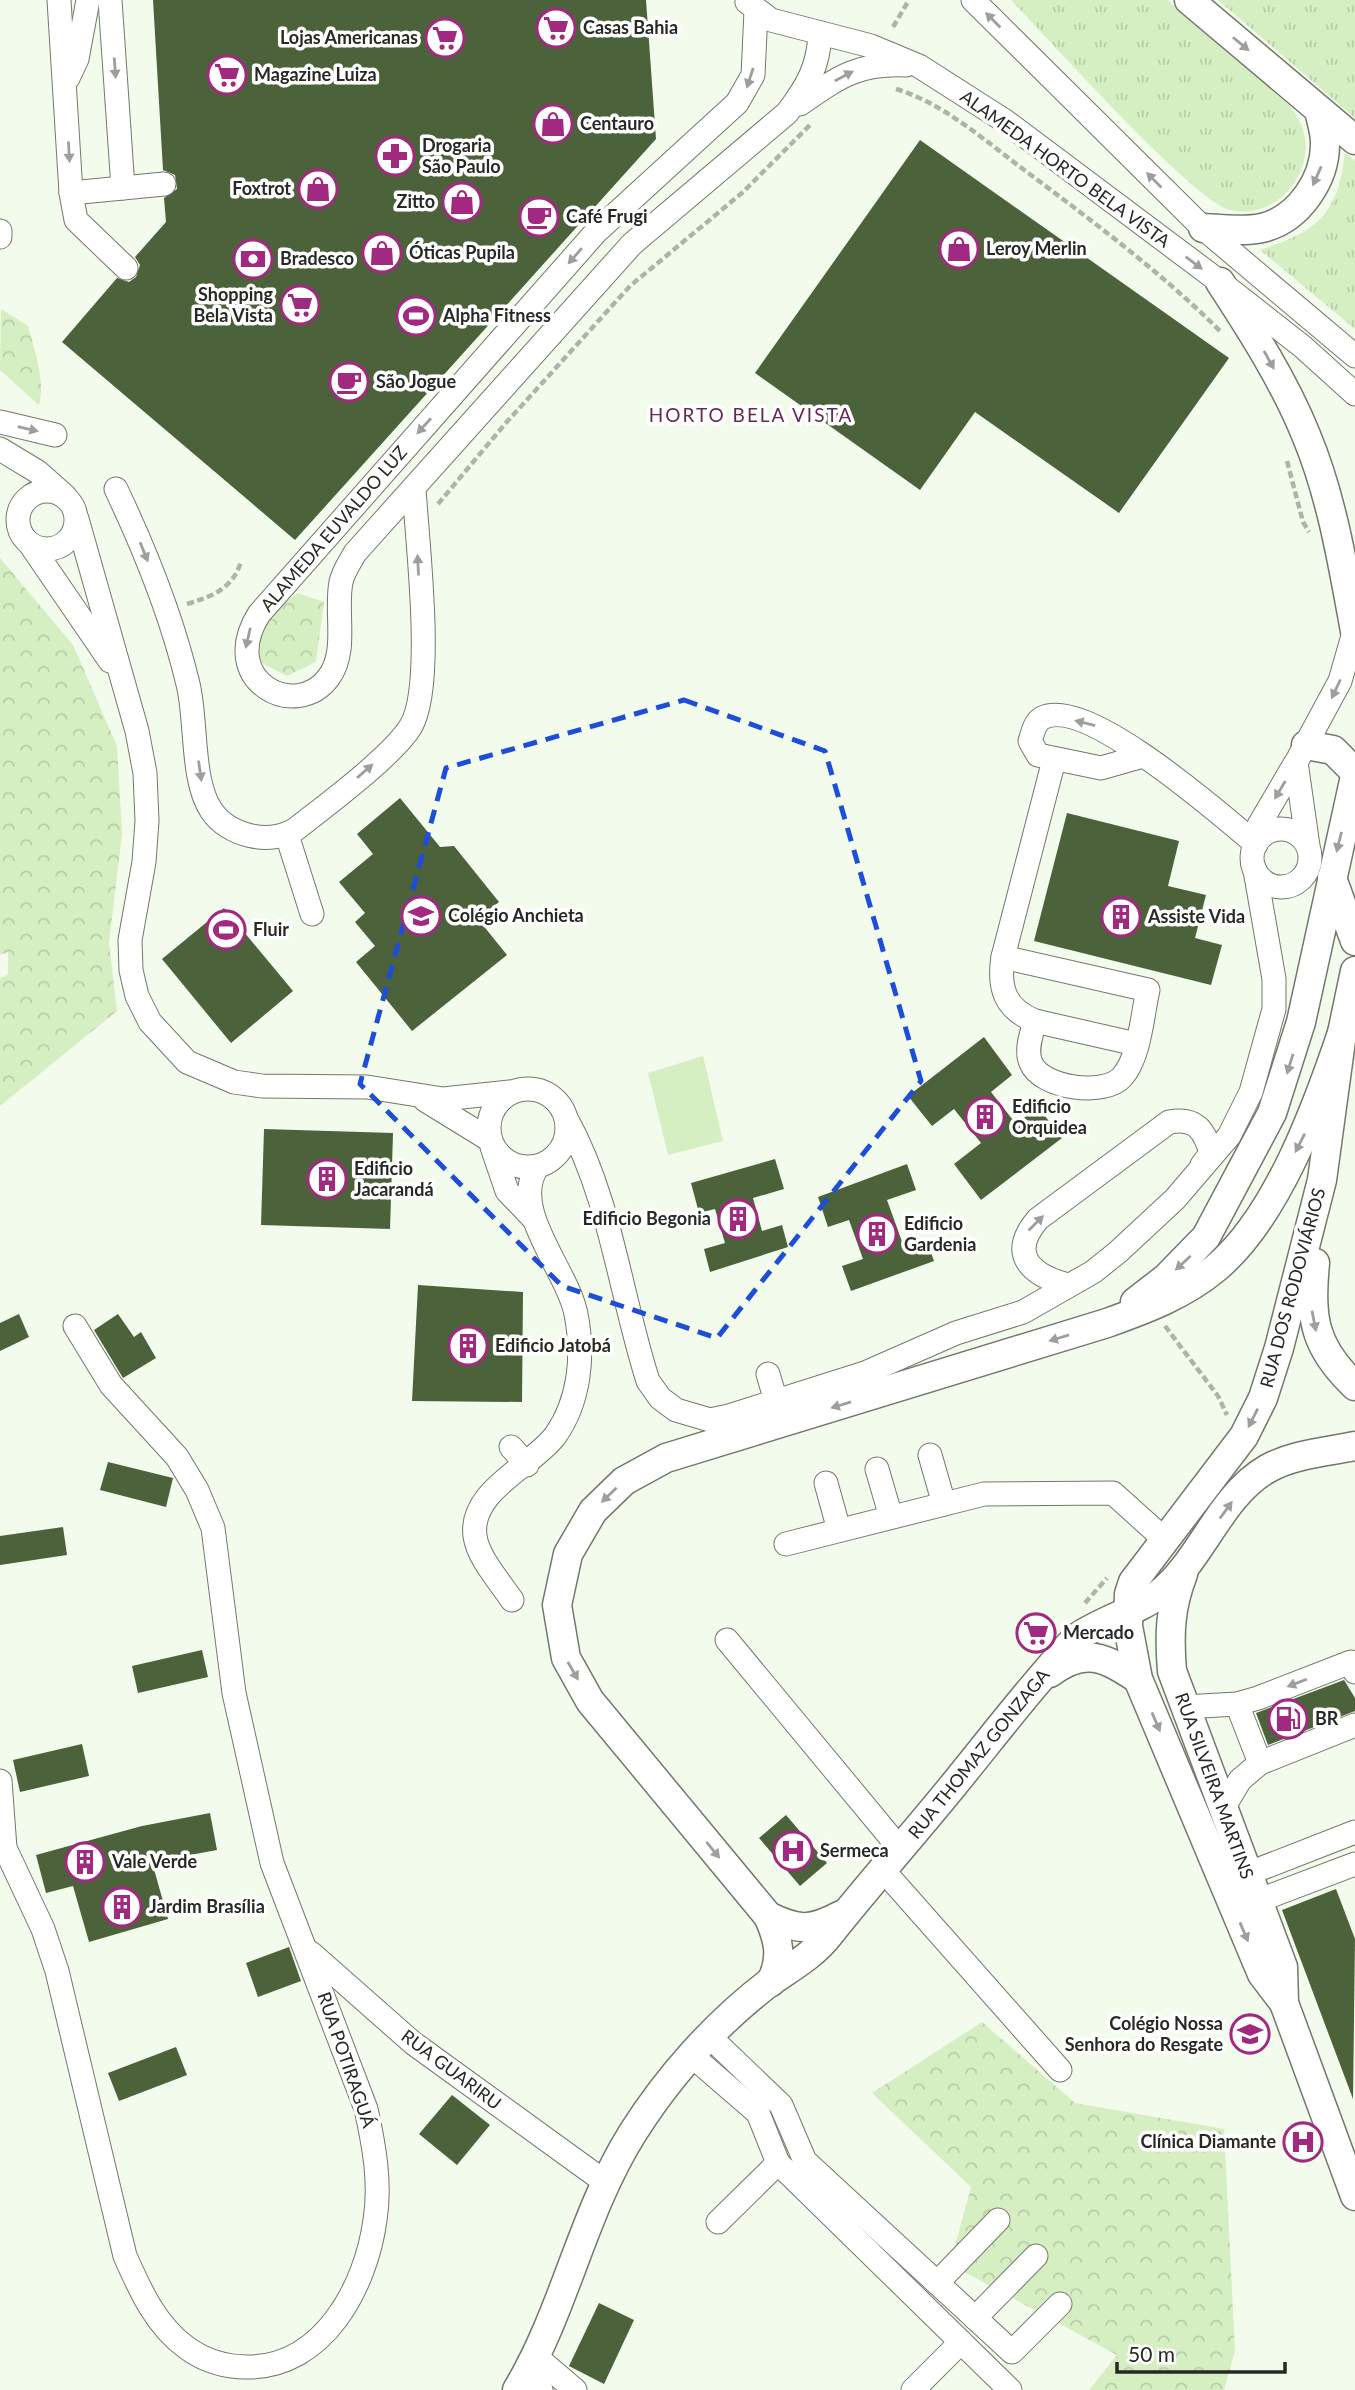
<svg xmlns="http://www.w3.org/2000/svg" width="1355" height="2390" font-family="Lato,sans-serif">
  <defs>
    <pattern id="grass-tufts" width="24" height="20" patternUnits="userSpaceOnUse" patternTransform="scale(1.75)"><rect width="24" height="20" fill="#d6efc2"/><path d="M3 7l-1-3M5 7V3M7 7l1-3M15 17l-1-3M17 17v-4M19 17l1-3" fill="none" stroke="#b8cda7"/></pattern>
    <pattern id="forest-crowns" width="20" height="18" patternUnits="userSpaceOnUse" patternTransform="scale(1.75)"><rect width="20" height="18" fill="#d6efc2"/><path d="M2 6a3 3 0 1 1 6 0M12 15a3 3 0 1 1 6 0" fill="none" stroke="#b8cda7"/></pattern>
  </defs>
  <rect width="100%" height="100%" fill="#f2fbec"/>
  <!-- grass -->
  <g fill="url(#grass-tufts)">
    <path d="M1011,0h156l122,105c6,8 13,18 15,28 10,44 -30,87 -74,77 -36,-8 -184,-174 -219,-210z"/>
    <polygon points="1218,0 1355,0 1355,118"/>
    <path d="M1345,153l10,8v168l-95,-79c58,-19 77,-34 85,-97z"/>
  </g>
  <!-- forest -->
  <g fill="url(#forest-crowns)">
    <path d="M1,309l27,17c6,23 18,56 11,79l-39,-35z"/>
    <polygon points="0,558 73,645 117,746 122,834 109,943 117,1011 0,1106 0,978 8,974 8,952 0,955"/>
    <polygon points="298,593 324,602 316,662 287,676 252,658 271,612"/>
    <polygon points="982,2022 1075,2103 1224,2129 1235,2351 1224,2390 1089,2390 1117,2355 950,2264 971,2187 872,2093"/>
  </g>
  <!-- pitch -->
  <polygon fill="#d6efc2" points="703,1056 723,1141 668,1155 648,1073"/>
  <!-- building -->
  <g fill="#4c623a">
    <polygon points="153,0 646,0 656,139 295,540 62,342 117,278 129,282 136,277 140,265 135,257 166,222 164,198 177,189 175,175 163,170"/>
    <polygon points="920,140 1229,358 1119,513 975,412 920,490 755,373"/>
    <polygon points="400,798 440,847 454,846 499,902 478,919 507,955 412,1031 356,962 375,946 355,922 365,913 339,882 373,854 357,834"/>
    <polygon points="1067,813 1179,841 1168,886 1206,895 1195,938 1222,945 1211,985 1034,941"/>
    <polygon points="224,908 293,991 231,1043 162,959"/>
    <polygon points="984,1037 1012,1075 991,1092 1016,1124 1038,1107 1062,1138 981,1200 954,1164 981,1143 954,1109 932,1126 908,1096"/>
    <polygon points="264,1129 393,1133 390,1229 261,1225"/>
    <polygon points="775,1159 784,1189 753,1198 762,1231 782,1225 788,1247 710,1272 704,1249 725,1243 715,1209 699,1213 691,1183"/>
    <polygon points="907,1164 916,1190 887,1200 905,1250 927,1242 934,1261 851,1291 842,1266 863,1259 849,1220 828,1227 818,1197"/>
    <polygon points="418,1285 523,1292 522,1402 412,1401"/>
    <polygon points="19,1314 29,1337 0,1351 0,1323"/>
    <polygon points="118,1314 134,1337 141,1332 156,1358 123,1378 94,1330"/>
    <polygon points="108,1462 173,1478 166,1507 100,1490"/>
    <polygon points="63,1527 67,1555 0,1565 0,1536"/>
    <polygon points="202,1650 208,1677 138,1693 132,1666"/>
    <polygon points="1344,1680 1355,1698 1355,1711 1268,1745 1256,1713"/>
    <polygon points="82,1744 89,1776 20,1792 13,1760"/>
    <polygon points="210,1813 217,1850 152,1862 168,1919 89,1942 73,1886 46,1893 36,1855 142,1826"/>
    <polygon points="786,1815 827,1863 800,1886 759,1838"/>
    <polygon points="1336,1889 1355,1939 1353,2099 1282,1910"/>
    <polygon points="289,1947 301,1981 258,1997 246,1963"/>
    <polygon points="176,2047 187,2075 119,2101 108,2073"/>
    <polygon points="452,2095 490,2125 457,2165 419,2134"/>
    <polygon points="599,2303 634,2320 604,2384 569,2366"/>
  </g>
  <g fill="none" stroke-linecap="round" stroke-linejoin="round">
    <!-- minor casing -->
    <g stroke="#72796c" stroke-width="25">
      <g id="minor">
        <polyline points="59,0 71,193 164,184"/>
        <polyline points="110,0 123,188"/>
        <polyline points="973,0 1203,228 1355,356"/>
        <polyline points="747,2 771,20 871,46 919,66 1005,121 1220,282 1303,347 1355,394"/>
        <path d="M756,11l-3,64 -16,28 -141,129 -337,382c-42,67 37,108 70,63 19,-26 6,-65 12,-95 2,-10 9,-20 14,-29l277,-309 155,-131c20,-26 32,-47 33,-80"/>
        <polyline points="68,78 77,59 88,0"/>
        <path d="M800,104c39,-27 57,-41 106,-39"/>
        <polyline points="71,193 76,220 126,268"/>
        <polyline points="0,231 0,237"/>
        <polyline points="0,422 55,435"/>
        <polyline points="0,449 38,472 65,496"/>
        <path d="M116,489c30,63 56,128 72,195 9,36 3,96 23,126 17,26 59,36 85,19 29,-23 97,-73 115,-103 24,-41 6,-185 3,-238"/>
        <circle cx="47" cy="520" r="29"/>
        <polyline points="77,519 137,731 145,773 147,821 144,862 130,940 131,970 137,996 150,1022 187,1062 234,1082 262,1086 367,1087 443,1099 510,1092"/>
        <polyline points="30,544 110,661"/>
        <path d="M1143,756l-42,12 -63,-13 -8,-14c3,-8 4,-18 12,-23 44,-23 179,97 214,126"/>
        <polyline points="1299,757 1340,681 1355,629"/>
        <path d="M1054,760l-51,197c-5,31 2,52 32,64l101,23"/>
        <circle cx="1281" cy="858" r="29"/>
        <polyline points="287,835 312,914"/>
        <polyline points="1256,844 1259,825 1296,762 1308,846"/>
        <path d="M1003,957l145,33c-6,26 -8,67 -26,87 -18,20 -81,11 -91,-14 -6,-13 1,-30 4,-42"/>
        <circle cx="528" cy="1128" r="39"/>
        <polyline points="425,1100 490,1140"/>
        <path d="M566,1118c45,81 54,176 82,263l12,17 16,12 34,10 19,-4 136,-43 91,-40 67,-21 70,-40 25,-20 57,-53 54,-63 22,-44 23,-83v-30l-19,-109"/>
        <polyline points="492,1147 507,1191 533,1218"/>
        <path d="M1068,1285c-38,-10 -60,-31 -30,-66l131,-97c26,-5 35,7 42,31l-9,12"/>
        <polyline points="768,1374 776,1401"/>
        <polyline points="511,1447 527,1465"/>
        <polyline points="930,1455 944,1504"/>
        <polyline points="877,1469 891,1517"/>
        <polyline points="826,1483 839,1530"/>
        <polyline points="786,1544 984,1494 1113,1493 1164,1539"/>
        <path d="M512,1600c-12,-18 -34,-42 -37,-64 -6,-45 56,-69 80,-100 25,-35 29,-81 21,-122 -9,-45 -68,-106 -38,-148"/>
        <polyline points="727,1640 901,1850"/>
        <polyline points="1237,1704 1260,1763"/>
        <polyline points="1184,1707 1237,1704 1258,1698 1351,1662 1355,1672"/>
        <path d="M0,1781l5,67 38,81 14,42 68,285c15,34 31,70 62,92 18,13 38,19 60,19 76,1 119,-80 128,-147 6,-37 -1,-75 -9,-111l-94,-246 -38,-170 -21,-165 -16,-38 -20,-33 -66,-72 -36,-59"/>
        <polyline points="1222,1810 1240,1780 1260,1763 1355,1725"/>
        <polyline points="883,1870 1060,2070"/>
        <polyline points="1247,1874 1355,1832"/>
        <polyline points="1257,1901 1355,1864"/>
        <polyline points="311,1953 413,2043 605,2182"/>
        <polyline points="710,2037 781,2105 805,2161 1012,2352 1060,2304"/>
        <polyline points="691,2055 758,2113 778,2163 1010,2390"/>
        <polyline points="718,2222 778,2163"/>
        <polyline points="937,2283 998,2220"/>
        <polyline points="975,2318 1036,2256"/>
        <polyline points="534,2355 575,2390"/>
        <polyline points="525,2376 541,2390"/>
        <polyline points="913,2390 961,2342"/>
      </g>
    </g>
    <!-- major casing -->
    <g stroke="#72796c" stroke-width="31">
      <g id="major">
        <polyline points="1189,0 1355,140"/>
        <path d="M1203,228c19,1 40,4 59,0 37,-9 64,-49 63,-86 0,-10 -4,-22 -6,-32"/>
        <path d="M1220,282c32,49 64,99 86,153 26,62 37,131 49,196"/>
        <polyline points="1306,745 1333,750 1355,772"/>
        <polyline points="1332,878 1355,941"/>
        <polyline points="1355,971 1342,1033 1322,1180 1279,1348 1263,1398 1244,1436 1133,1582 1129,1594 1128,1626 1138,1679 1262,1974 1284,2003 1355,2196"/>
        <path d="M1315,1263c-5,55 -2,83 40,123"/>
        <polyline points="1135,1302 1166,1278 1206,1237 1272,1113 1301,1022 1355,776"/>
        <path d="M1183,1574c-13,33 -14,61 -11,97l111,296 1,36"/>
        <path d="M1050,1673c35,-27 56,-15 88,6"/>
        <path d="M768,1916c31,15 43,15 73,-1"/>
        <path d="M771,1982c12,-24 8,-42 -3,-66l-178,-215 -24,-43 -9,-53 11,-51 25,-43 31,-30 42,-23 441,-135c39,-14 77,-28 109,-55 61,-51 101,-161 126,-235"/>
        <path d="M517,2390c48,-80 65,-176 115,-256 36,-57 84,-111 138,-152 20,-14 42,-26 58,-46 41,-52 86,-102 128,-154 39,-48 77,-98 119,-143 26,-19 63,-28 84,-45 43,-34 60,-97 108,-125 26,-15 59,-17 88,-23"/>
      </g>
    </g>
    <!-- path -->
    <g stroke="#adb4a9" stroke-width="4.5" stroke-dasharray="7 3.5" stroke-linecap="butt">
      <polyline points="893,27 909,0"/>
      <path d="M896,89c47,14 88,51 127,80 69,52 137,102 198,163"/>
      <polyline points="1287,461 1303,522 1309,532"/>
      <polyline points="438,504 505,424 630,286 742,193 811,124"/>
      <path d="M187,604c26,-8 45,-15 54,-42"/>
      <polyline points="1165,1326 1218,1396 1227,1415"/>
      <polyline points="1085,1603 1107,1578"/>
    </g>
    <!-- minor -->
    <use href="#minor" stroke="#fff" stroke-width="23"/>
    <!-- major -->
    <use href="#major" stroke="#fff" stroke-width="28"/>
  </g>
  <!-- one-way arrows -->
  <defs><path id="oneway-solid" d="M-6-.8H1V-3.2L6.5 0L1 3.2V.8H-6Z" transform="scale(1.75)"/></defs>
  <g fill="#9d9f9c">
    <use href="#oneway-solid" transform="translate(993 20) rotate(-135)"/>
    <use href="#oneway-solid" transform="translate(1241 44) rotate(40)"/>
    <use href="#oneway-solid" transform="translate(115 68) rotate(86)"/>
    <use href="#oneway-solid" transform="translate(844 76) rotate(-28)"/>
    <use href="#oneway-solid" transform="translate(750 78) rotate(108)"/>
    <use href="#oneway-solid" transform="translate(69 152) rotate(87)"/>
    <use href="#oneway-solid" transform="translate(1317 176) rotate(114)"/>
    <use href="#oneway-solid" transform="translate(1154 180) rotate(-135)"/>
    <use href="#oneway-solid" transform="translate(575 256) rotate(131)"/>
    <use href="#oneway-solid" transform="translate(1194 263) rotate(37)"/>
    <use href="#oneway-solid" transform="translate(1269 360) rotate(61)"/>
    <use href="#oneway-solid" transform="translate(424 426) rotate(132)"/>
    <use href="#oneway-solid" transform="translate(28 429) rotate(13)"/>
    <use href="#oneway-solid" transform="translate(144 552) rotate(68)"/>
    <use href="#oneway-solid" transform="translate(418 565) rotate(-93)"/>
    <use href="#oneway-solid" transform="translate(248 638) rotate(103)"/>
    <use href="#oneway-solid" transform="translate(1336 689) rotate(115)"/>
    <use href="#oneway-solid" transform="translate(1085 723) rotate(-166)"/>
    <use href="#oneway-solid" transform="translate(200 771) rotate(82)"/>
    <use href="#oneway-solid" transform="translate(365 771) rotate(-41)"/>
    <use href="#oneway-solid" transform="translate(1280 790) rotate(121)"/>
    <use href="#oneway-solid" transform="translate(1339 842) rotate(104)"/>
    <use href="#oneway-solid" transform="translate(1290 1064) rotate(107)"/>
    <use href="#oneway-solid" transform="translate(1300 1143) rotate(117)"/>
    <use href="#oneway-solid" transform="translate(1036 1223) rotate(-45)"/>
    <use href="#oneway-solid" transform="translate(1183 1263) rotate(137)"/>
    <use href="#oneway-solid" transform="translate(1314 1321) rotate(79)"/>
    <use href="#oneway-solid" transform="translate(1059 1338) rotate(163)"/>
    <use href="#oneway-solid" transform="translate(841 1405) rotate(163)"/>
    <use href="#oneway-solid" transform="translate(1253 1418) rotate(117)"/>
    <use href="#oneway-solid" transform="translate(609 1495) rotate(136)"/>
    <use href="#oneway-solid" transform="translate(1226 1510) rotate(-54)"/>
    <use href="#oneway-solid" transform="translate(573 1671) rotate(60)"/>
    <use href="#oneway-solid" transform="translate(1297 1683) rotate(159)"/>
    <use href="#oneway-solid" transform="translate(1156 1722) rotate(67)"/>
    <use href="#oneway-solid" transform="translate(713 1850) rotate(51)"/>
    <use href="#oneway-solid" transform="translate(1244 1932) rotate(67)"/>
  </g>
  <!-- marked area -->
  <path fill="none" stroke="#1d4ed8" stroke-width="5" stroke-dasharray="14 9" stroke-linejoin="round" d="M684,700l141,51 96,330 -204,257 -155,-52 -202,-202 86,-316z"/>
  <!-- icons -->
  <defs>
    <g id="supermarket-ring" transform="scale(2.0125)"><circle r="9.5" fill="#fff" stroke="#a22980" stroke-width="1.5"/><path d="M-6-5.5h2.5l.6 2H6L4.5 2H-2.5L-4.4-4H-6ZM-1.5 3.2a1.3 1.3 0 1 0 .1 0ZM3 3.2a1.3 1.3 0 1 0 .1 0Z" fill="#a22980"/></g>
    <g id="shop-ring" transform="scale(2.0125)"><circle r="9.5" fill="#fff" stroke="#a22980" stroke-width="1.5"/><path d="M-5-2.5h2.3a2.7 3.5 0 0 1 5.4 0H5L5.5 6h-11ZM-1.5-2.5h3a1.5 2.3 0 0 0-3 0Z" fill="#a22980"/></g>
    <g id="pharmacy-ring" transform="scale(2.0125)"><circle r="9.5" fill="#fff" stroke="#a22980" stroke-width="1.5"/><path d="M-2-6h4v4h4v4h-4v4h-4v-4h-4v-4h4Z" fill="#a22980"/></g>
    <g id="cafe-ring" transform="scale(2.0125)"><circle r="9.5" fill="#fff" stroke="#a22980" stroke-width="1.5"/><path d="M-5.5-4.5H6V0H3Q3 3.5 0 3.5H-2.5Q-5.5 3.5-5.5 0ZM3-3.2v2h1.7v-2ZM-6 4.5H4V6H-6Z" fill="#a22980"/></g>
    <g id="bank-ring" transform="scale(2.0125)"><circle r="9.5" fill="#fff" stroke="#a22980" stroke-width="1.5"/><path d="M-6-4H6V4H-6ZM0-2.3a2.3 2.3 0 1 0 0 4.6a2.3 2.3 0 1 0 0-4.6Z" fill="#a22980"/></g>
    <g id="stadium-ring" transform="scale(2.0125)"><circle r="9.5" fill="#fff" stroke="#a22980" stroke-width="1.5"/><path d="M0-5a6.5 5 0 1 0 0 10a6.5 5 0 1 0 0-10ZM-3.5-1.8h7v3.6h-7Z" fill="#a22980"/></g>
    <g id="school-ring" transform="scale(2.0125)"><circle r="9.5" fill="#fff" stroke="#a22980" stroke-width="1.5"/><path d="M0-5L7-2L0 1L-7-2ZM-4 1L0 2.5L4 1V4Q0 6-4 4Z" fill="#a22980"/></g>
    <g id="building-ring" transform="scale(2.0125)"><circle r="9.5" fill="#fff" stroke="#a22980" stroke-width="1.5"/><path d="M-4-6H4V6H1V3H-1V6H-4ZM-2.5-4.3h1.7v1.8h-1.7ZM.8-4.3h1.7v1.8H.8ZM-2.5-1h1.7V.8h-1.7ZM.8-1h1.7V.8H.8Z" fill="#a22980"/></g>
    <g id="fuel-ring" transform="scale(2.0125)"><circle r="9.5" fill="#fff" stroke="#a22980" stroke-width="1.5"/><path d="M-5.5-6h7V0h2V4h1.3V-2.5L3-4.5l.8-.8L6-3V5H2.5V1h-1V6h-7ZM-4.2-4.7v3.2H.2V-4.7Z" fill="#a22980"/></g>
    <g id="hospital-ring" transform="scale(2.0125)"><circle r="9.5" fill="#fff" stroke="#a22980" stroke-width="1.5"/><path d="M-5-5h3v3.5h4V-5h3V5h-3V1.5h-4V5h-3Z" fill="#a22980"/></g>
  </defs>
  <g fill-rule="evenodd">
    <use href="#supermarket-ring" x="556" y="28"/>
    <use href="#supermarket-ring" x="445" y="38"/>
    <use href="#supermarket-ring" x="227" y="75"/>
    <use href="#shop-ring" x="553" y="124"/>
    <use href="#pharmacy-ring" x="395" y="156"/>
    <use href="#shop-ring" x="318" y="189"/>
    <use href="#shop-ring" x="462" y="202"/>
    <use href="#cafe-ring" x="539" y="217"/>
    <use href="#shop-ring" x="959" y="249"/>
    <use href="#shop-ring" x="382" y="253"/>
    <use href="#bank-ring" x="253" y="259"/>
    <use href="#supermarket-ring" x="300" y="305"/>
    <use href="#stadium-ring" x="416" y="316"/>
    <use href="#cafe-ring" x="349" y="382"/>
    <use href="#school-ring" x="421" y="916"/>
    <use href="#building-ring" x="1121" y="917"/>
    <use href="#stadium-ring" x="226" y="930"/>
    <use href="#building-ring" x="985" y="1117"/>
    <use href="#building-ring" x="327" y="1179"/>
    <use href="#building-ring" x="738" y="1219"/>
    <use href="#building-ring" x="877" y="1234"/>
    <use href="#building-ring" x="468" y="1346"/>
    <use href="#supermarket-ring" x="1036" y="1633"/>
    <use href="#fuel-ring" x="1288" y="1719"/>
    <use href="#hospital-ring" x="793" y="1851"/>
    <use href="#building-ring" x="85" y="1862"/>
    <use href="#building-ring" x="122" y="1907"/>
    <use href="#school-ring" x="1250" y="2034"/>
    <use href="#hospital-ring" x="1303" y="2142"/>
  </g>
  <g text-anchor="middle" stroke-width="7" stroke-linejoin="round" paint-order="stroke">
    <!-- poi labels -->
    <g font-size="18" font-weight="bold" fill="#262924" stroke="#fff" text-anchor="start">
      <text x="583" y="34">Casas Bahia</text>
      <text x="418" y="44" text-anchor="end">Lojas Americanas</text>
      <text x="254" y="81">Magazine Luiza</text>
      <text x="580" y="130">Centauro</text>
      <text x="422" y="152">Drogaria<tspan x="422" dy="21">São Paulo</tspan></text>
      <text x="291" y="195" text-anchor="end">Foxtrot</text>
      <text x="435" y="208" text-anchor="end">Zitto</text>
      <text x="566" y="223">Café Frugi</text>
      <text x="986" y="255">Leroy Merlin</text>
      <text x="409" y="259">Óticas Pupila</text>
      <text x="280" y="265">Bradesco</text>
      <text x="273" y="301" text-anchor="end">Shopping<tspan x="273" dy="21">Bela Vista</tspan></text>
      <text x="443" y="322">Alpha Fitness</text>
      <text x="376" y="388">São Jogue</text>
      <text x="448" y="922">Colégio Anchieta</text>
      <text x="1148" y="923">Assiste Vida</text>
      <text x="253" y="936">Fluir</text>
      <text x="1012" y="1113">Edificio<tspan x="1012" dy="21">Orquidea</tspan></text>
      <text x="354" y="1175">Edificio<tspan x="354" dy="21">Jacarandá</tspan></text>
      <text x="711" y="1225" text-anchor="end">Edificio Begonia</text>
      <text x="904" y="1230">Edificio<tspan x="904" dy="21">Gardenia</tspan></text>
      <text x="495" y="1352">Edificio Jatobá</text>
      <text x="1063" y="1639">Mercado</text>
      <text x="1315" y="1725">BR</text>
      <text x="820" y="1857">Sermeca</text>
      <text x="112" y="1868">Vale Verde</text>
      <text x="149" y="1913">Jardim Brasília</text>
      <text x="1223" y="2030" text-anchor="end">Colégio Nossa<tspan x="1223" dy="21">Senhora do Resgate</tspan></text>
      <text x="1276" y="2148" text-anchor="end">Clínica Diamante</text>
    </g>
    <!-- street labels -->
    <g font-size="18" fill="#262924" stroke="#fff">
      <text transform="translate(1065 169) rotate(36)" y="6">ALAMEDA HORTO BELA VISTA</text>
      <text transform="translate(334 529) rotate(-49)" y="6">ALAMEDA EUVALDO LUZ</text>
      <text transform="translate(1293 1288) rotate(-75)" y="6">RUA DOS RODOVIÁRIOS</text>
      <text transform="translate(979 1754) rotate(-51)" y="6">RUA THOMAZ GONZAGA</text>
      <text transform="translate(1214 1786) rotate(70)" y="6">RUA SILVEIRA MARTINS</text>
      <text transform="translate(346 2060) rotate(71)" y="6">RUA POTIRAGUÁ</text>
      <text transform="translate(451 2070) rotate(37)" y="6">RUA GUARIRU</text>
    </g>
    <!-- neighbourhood labels -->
    <g font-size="19" letter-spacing="2" fill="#652952" stroke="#fff">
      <text x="751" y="422">HORTO BELA VISTA</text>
    </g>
  </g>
  <!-- scale -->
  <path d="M1117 2362v10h168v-10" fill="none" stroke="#262924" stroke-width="3.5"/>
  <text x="1128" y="2362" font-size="21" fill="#262924" stroke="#ffffff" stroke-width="5" paint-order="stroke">50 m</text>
</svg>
